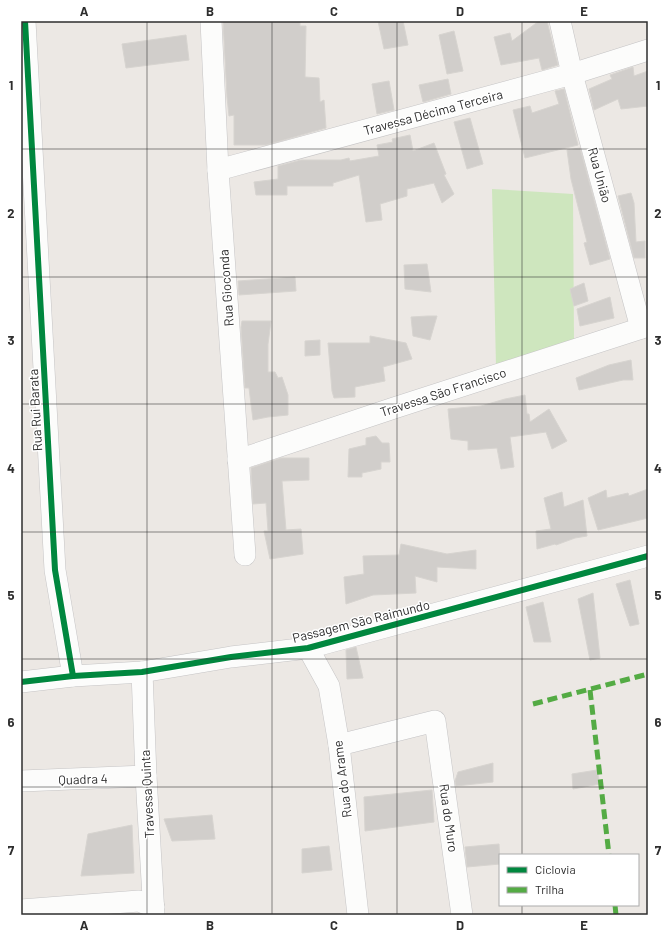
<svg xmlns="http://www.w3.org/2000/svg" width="669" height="936" font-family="Barlow,sans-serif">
  <rect width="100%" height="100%" fill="#ece8e4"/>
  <!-- green -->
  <polygon fill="#cee6be" points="492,189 573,194 574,339 496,366"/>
  <!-- building -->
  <g fill="#d1cecb" stroke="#d7d4d0">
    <polygon points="223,21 300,21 300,26 306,26 305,77 319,78 320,102 324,100 326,128 266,145 234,145 234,115 229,116 227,97"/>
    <polygon points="378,21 403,21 408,45 384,49"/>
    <polygon points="539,21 547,21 558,65 542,70 539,58 501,65 494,37 510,33 512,41"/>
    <polygon points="454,31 463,71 447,74 439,35"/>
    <polygon points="186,35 189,60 126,68 122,44"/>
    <polygon points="633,67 634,76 648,71 648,106 621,109 618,99 594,110 589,89 612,79 610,75"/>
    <polygon points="448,79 451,94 423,102 419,85"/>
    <polygon points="389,81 394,110 377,114 372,84"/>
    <polygon points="564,89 578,145 525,158 513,110 530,106 532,113 559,104 555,91"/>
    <polygon points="470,118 483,164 467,169 454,122"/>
    <polygon points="410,135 413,151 434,143 446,174 444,175 454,194 442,203 434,183 407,189 407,196 380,204 382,220 366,222 359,175 333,183 333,186 287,186 287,195 256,195 254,182 278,179 278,166 301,160 341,160 349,158 350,161 379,156 377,145 393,142 392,139"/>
    <polygon points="580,148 610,259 590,265 584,243 587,242 571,179 567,150"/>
    <polygon points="631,193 634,203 636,242 645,241 645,258 634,258 618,196"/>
    <polygon points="427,264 431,292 405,289 404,265"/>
    <polygon points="295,277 296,291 239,295 238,281"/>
    <polygon points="584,283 588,301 574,306 570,289"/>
    <polygon points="610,297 614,318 580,326 577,309"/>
    <polygon points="428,316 437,316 430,340 413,336 411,317"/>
    <polygon points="242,321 271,321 268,344 268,372 275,372 278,378 282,377 288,395 288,415 268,417 253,420 249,388 245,388 241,327"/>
    <polygon points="370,336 406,343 412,359 383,367 385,381 355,387 355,397 334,398 332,391 328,343 370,343"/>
    <polygon points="320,340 320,355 305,356 305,341"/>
    <polygon points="631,360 633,380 623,380 579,390 576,378 609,365"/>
    <polygon points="525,395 527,414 529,414 530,422 549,409 567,441 552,449 546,432 510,437 514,467 501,469 497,448 468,450 468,441 451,439 448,409 481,406 505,399"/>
    <polygon points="376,436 382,443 389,443 390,462 381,462 381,469 362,473 362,477 348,477 349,449 366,445 366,438"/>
    <polygon points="281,458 309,458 309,480 282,481 286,530 301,529 303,553 303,554 270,559 264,531 268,531 266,503 253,504 251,468"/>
    <polygon points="648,489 648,518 598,530 588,498 606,490 607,498 628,493 629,496"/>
    <polygon points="562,492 564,507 583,500 587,536 575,538 556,545 555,544 537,549 536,531 551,529 544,498"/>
    <polygon points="401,544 447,554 476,550 476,569 437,567 437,582 415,576 416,593 373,595 346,604 344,577 364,574 363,556 399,555"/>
    <polygon points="630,580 639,624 630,626 616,584"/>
    <polygon points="593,593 600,658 590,660 578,599"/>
    <polygon points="543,602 551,642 534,642 526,607"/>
    <polygon points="356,647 363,678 347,679 346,650"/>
    <polygon points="493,763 493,782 456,786 455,781 458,772"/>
    <polygon points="597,770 600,784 573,789 572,774"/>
    <polygon points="432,790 434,822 365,831 364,797"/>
    <polygon points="212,815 215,839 172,841 164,819"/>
    <polygon points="132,825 134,873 81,876 88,834"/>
    <polygon points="499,844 500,864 467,867 465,847"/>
    <polygon points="329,846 332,870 302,873 302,849"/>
  </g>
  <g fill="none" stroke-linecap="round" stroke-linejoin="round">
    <!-- minor casing -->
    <g stroke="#c5c4c5" stroke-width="22">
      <g id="minor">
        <polyline points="25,21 55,570 73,676"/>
        <polyline points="211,21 218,170 245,555"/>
        <polyline points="560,21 572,74 641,328"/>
        <polyline points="218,170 572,74 648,50"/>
        <polyline points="238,460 394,408 648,326"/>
        <polyline points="308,648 329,686 339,745 358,915"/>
        <polyline points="142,672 146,776 154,915"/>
        <polyline points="21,682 73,676 142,672 231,657 308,648 648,556"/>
        <polyline points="339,745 435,721 462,915"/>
        <polyline points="21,781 146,776"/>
        <polyline points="21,910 139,901 154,907"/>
      </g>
    </g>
    <!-- minor -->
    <use href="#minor" stroke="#fcfcfb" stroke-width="21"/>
    <!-- quiet -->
    <g stroke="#54ab44" stroke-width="5" stroke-dasharray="10 5" stroke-linecap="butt">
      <polyline points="590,690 609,855"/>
      <polyline points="533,704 648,674"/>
      <polyline points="615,905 616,915"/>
    </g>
    <!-- cycleway casing -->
    <g stroke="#fff" stroke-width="8">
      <g id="cycleway">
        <polyline points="25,21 55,570 73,676"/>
        <polyline points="21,682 73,676 142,672 231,657 308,648 648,556"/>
      </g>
    </g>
    <!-- cycleway -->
    <use href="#cycleway" stroke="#00873e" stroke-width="6"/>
  </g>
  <!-- grid -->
  <path fill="none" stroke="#2e2e2e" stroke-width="1" stroke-opacity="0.55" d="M147,21v894M272,21v894M397,21v894M522,21v834M21,149h627M21,277h627M21,404h627M21,532h627M21,659h627M21,787h627M522,905v10"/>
  <g text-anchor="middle" stroke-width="3" stroke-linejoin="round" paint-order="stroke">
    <!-- street labels -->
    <g font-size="13" fill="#2e2e2e" stroke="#fff">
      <text transform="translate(433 112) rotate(-15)" y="5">Travessa Décima Terceira</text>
      <text transform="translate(600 175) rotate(75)" y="5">Rua União</text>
      <text transform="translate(226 288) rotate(-94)" y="5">Rua Gioconda</text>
      <text transform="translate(443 392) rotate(-18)" y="5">Travessa São Francisco</text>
      <text transform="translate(35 410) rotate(-93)" y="5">Rua Rui Barata</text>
      <text transform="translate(361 621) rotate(-14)" y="5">Passagem São Raimundo</text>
      <text transform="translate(83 779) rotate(-2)" y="5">Quadra 4</text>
      <text transform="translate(342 779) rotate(-97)" y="5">Rua do Arame</text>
      <text transform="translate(147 794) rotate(-93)" y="5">Travessa Quinta</text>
      <text transform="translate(449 818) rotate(82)" y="5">Rua do Muro</text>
    </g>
  </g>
  <!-- border -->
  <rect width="669" height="936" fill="none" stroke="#ffffff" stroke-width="44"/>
  <!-- legend -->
  <rect x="499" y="854" width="140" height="52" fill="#ffffff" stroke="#ababab"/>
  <rect x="507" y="867" width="20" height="6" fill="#00873e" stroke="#ababab"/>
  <text x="535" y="874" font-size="12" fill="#2e2e2e">Ciclovia</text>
  <rect x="507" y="887" width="20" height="6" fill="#54ab44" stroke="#ababab"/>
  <text x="535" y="894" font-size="12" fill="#2e2e2e">Trilha</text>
  <rect x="22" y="22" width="625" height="892" fill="none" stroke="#2e2e2e" stroke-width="1.5"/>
  <g font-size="13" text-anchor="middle" font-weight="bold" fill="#2e2e2e">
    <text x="84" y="16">A</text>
    <text x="210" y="16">B</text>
    <text x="334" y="16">C</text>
    <text x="460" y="16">D</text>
    <text x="584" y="16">E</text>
    <text x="11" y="90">1</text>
    <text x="658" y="90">1</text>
    <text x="11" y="218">2</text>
    <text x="658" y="218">2</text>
    <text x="11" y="345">3</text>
    <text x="658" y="345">3</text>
    <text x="11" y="473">4</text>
    <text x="658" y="473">4</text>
    <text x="11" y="600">5</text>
    <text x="658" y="600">5</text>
    <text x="11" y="727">6</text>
    <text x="658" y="727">6</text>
    <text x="11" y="855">7</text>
    <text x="658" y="855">7</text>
    <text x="84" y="930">A</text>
    <text x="210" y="930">B</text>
    <text x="334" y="930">C</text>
    <text x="460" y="930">D</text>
    <text x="584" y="930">E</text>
  </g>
</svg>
